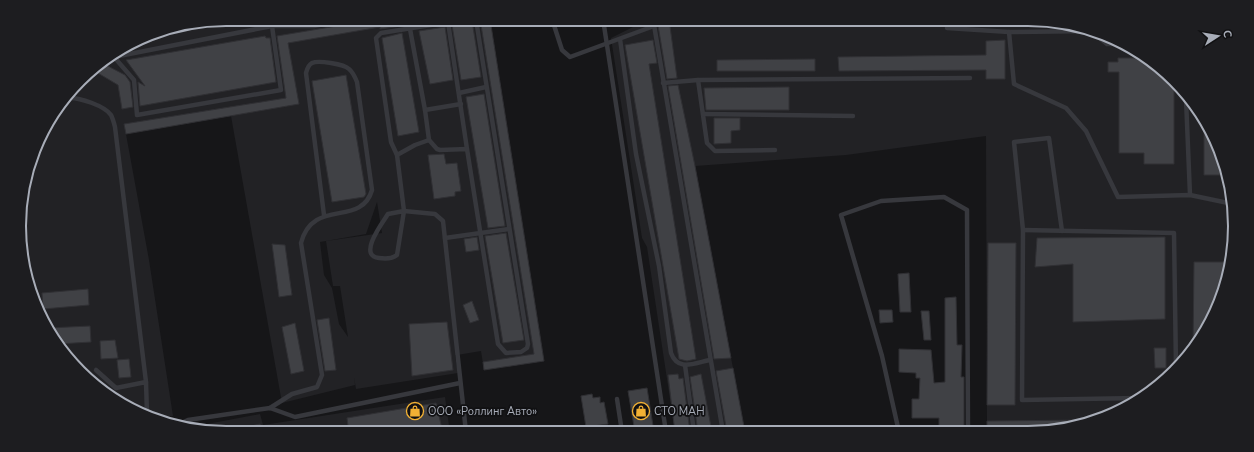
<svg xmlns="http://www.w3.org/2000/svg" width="1254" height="452" font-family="'Nunito Sans',sans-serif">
  <rect width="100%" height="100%" fill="#161618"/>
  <!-- built -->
  <g fill="#222225" fill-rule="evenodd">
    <path d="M226,19h264l54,342 -60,9 -3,-19 -24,4h-2l3,18 -102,16 -2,-12 1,8 -73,18 -51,-287 -105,18 23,126 24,156 -17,2 -45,-20 -57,-57 -28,-62 -5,-80 19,-65 49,-63 4,-1 54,-35zM377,202l5,31 -56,8 7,45h7l8,51 -9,-13 -7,-36 -8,-13 -4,-33 46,-8z"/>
    <polygon points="633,19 1028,19 1081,26 1154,62 1207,122 1233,199 1228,279 1207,330 1165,381 1119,412 1055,431 987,431 986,136 846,155 695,166 745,432 675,432 647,247 642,238 611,38 635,26"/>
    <polygon points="445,397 450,433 226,433 186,428 260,414 263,425"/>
  </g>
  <!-- building -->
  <g fill="#404145" stroke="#303034">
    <polygon points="378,19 400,19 401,26 380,29 380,27 288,43 299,104 126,134 124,124 286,98 277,36"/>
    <polygon points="478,19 490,19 544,361 484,370 483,362 534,354 481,25"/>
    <polygon points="657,19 669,19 677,78 667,79"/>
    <polygon points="469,23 473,27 481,77 461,80 452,25"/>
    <polygon points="445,27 453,80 430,84 419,31"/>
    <polygon points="402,33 419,132 398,136 382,38"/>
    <polygon points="265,36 266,38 270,38 276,82 140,106 138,82 145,86 126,60"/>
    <polygon points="653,40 657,63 649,64 696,359 687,361 679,359 625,45"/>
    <polygon points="1005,40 1005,79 986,79 986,70 839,71 838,57 986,55 986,41"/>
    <polygon points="1118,58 1147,58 1154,62 1174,85 1174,164 1144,164 1144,153 1119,153 1119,72 1108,72 1108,62 1118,62"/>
    <polygon points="815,59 815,71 717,71 717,60"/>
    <polygon points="102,63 125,75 130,82 133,107 122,109 118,85 91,69"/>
    <polygon points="346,75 366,194 364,197 332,202 312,81"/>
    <polygon points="678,85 695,166 731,358 714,359 668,86"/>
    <polygon points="789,87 789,110 706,110 704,88"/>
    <polygon points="484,94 505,226 488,228 466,97"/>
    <polygon points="714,118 740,118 740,130 731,131 731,143 714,144"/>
    <polygon points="1204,118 1207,122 1225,175 1204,175"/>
    <polygon points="444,154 446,164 457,163 461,191 455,192 455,196 434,199 428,155"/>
    <polygon points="506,233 524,340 503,343 485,236"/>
    <polygon points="477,237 479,250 466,252 464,239"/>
    <polygon points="1165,237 1165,319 1073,322 1073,264 1035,267 1037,238"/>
    <polygon points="988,243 1016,243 1015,405 987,405"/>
    <polygon points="272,244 285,245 292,295 279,297"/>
    <polygon points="1194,262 1229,262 1228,279 1207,330 1193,347"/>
    <polygon points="909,273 911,312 900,312 898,274"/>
    <polygon points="88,289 89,305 43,309 42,293"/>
    <polygon points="956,297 957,345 962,345 961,377 964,377 964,431 939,431 939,418 912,418 912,399 919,399 920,378 916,378 916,373 899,372 899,349 931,350 934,383 945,382 945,298"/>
    <polygon points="472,301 479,320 470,323 463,305"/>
    <polygon points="879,310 892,310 893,322 880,323"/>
    <polygon points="921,311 929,311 931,340 924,340"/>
    <polygon points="329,318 336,370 325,371 317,320"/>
    <polygon points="447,322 453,370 412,376 409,324"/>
    <polygon points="295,323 304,371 291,374 282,327"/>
    <polygon points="90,326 91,342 57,344 48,328"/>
    <polygon points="115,340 118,358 101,359 100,341"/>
    <polygon points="1154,348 1166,348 1166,368 1155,368"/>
    <polygon points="129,359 131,377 119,378 117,360"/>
    <polygon points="733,368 745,432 727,432 716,371"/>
    <polygon points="678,374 679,379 683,378 690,432 675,432 668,375"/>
    <polygon points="701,374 712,432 698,432 690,377"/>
    <polygon points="647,388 654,432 635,432 628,391"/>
    <polygon points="592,394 593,398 600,397 600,403 604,402 608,424 586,427 581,396"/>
    <polygon points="436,403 443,433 349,433 347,418"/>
    <polygon points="1084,420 1085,422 1055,431 987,431 987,421"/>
    <polygon points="260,424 262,433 234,433 233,430"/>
  </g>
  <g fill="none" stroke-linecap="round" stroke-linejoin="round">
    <!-- lane -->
    <g stroke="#37383d" stroke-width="4.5">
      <polyline points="552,19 562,50 570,57 654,26"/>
      <polyline points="603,19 666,432"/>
      <polyline points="653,19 723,432"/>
      <polyline points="448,22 467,149"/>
      <polyline points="272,26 281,90 137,115 134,80 114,57 272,26 314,26 351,19"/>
      <polyline points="947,28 1009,32 1091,31 1107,44 1118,44"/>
      <polyline points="410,29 425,110 461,104"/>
      <polyline points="1009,32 1014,84 1066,108 1086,131 1118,197 1190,195 1233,204"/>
      <path d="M620,39l16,115 23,112 12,87c7,19 23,10 39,7"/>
      <polyline points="698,80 707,143 715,151 775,150"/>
      <polyline points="663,83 698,80 970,78"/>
      <polyline points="459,93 486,87"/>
      <path d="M68,98c11,-1 37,8 43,17 2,4 3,8 4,12l31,255"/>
      <polyline points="1186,99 1190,195"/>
      <polyline points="425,110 429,140"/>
      <polyline points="703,114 853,116"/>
      <polyline points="397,155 415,145 429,140 437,149 440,150 467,149 498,344 506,353 521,352 527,348 528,344 477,26 476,22 470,19"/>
      <path d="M404,211l-7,44c-5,4 -11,4 -18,3 -22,-2 4,-36 9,-44z"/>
      <polyline points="1023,230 1174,233 1176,368"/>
      <polyline points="1062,231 1049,138 1014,142 1023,230 1022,400 1139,398"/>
      <polyline points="445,238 509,229"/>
      <polyline points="685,365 694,432"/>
      <polyline points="96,370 116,388 146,382 147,414"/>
      <polyline points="617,399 622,432"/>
      <path d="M270,408l22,-14 25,-7 5,-12 -21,-132c12,-46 60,-15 71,-53l-15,-108c-2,-5 -4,-10 -8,-13 -5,-5 -31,-9 -37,-6 -4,2 -5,6 -6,10l18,142"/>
      <polyline points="175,426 188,420 270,408 295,417 460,383"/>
      <polyline points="466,432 443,221 435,214 404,211 397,155 391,142 376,38 381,33 468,19"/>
      <polyline points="899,432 882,356 841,215 881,201 944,197 967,210 968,431"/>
    </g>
  </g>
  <!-- icons -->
  <defs>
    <g id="shop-ring" transform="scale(0.9)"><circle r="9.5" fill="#111113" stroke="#f2b134" stroke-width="1.5"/><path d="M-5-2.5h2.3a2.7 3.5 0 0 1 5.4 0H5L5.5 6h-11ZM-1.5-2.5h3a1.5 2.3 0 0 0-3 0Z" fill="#f2b134"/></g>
  </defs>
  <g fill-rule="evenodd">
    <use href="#shop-ring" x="415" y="411"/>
    <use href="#shop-ring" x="641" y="411"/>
  </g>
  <g text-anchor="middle" stroke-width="3.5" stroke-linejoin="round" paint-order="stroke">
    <!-- poi labels -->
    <g font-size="11" fill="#a8adb8" stroke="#111113" text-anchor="start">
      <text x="428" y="415">ООО «Роллинг Авто»</text>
      <text x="654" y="415">СТО МАН</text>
    </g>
  </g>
  <!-- crop -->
  <path d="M0 0H1254V452H0ZM226 26H1028A200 200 0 0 1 1228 226V226A200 200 0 0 1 1028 426H226A200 200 0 0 1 26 226V226A200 200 0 0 1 226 26Z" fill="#1d1d20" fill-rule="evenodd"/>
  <path fill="none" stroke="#a8adb8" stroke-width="2" d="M226 26H1028A200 200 0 0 1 1228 226V226A200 200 0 0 1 1028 426H226A200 200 0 0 1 26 226V226A200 200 0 0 1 226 26Z"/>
  <!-- north arrow -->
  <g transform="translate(1218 36) rotate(78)" stroke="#111113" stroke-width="3" paint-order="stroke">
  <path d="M0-3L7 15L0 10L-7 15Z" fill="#a8adb8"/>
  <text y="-6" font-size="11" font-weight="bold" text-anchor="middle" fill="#a8adb8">С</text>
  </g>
</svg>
